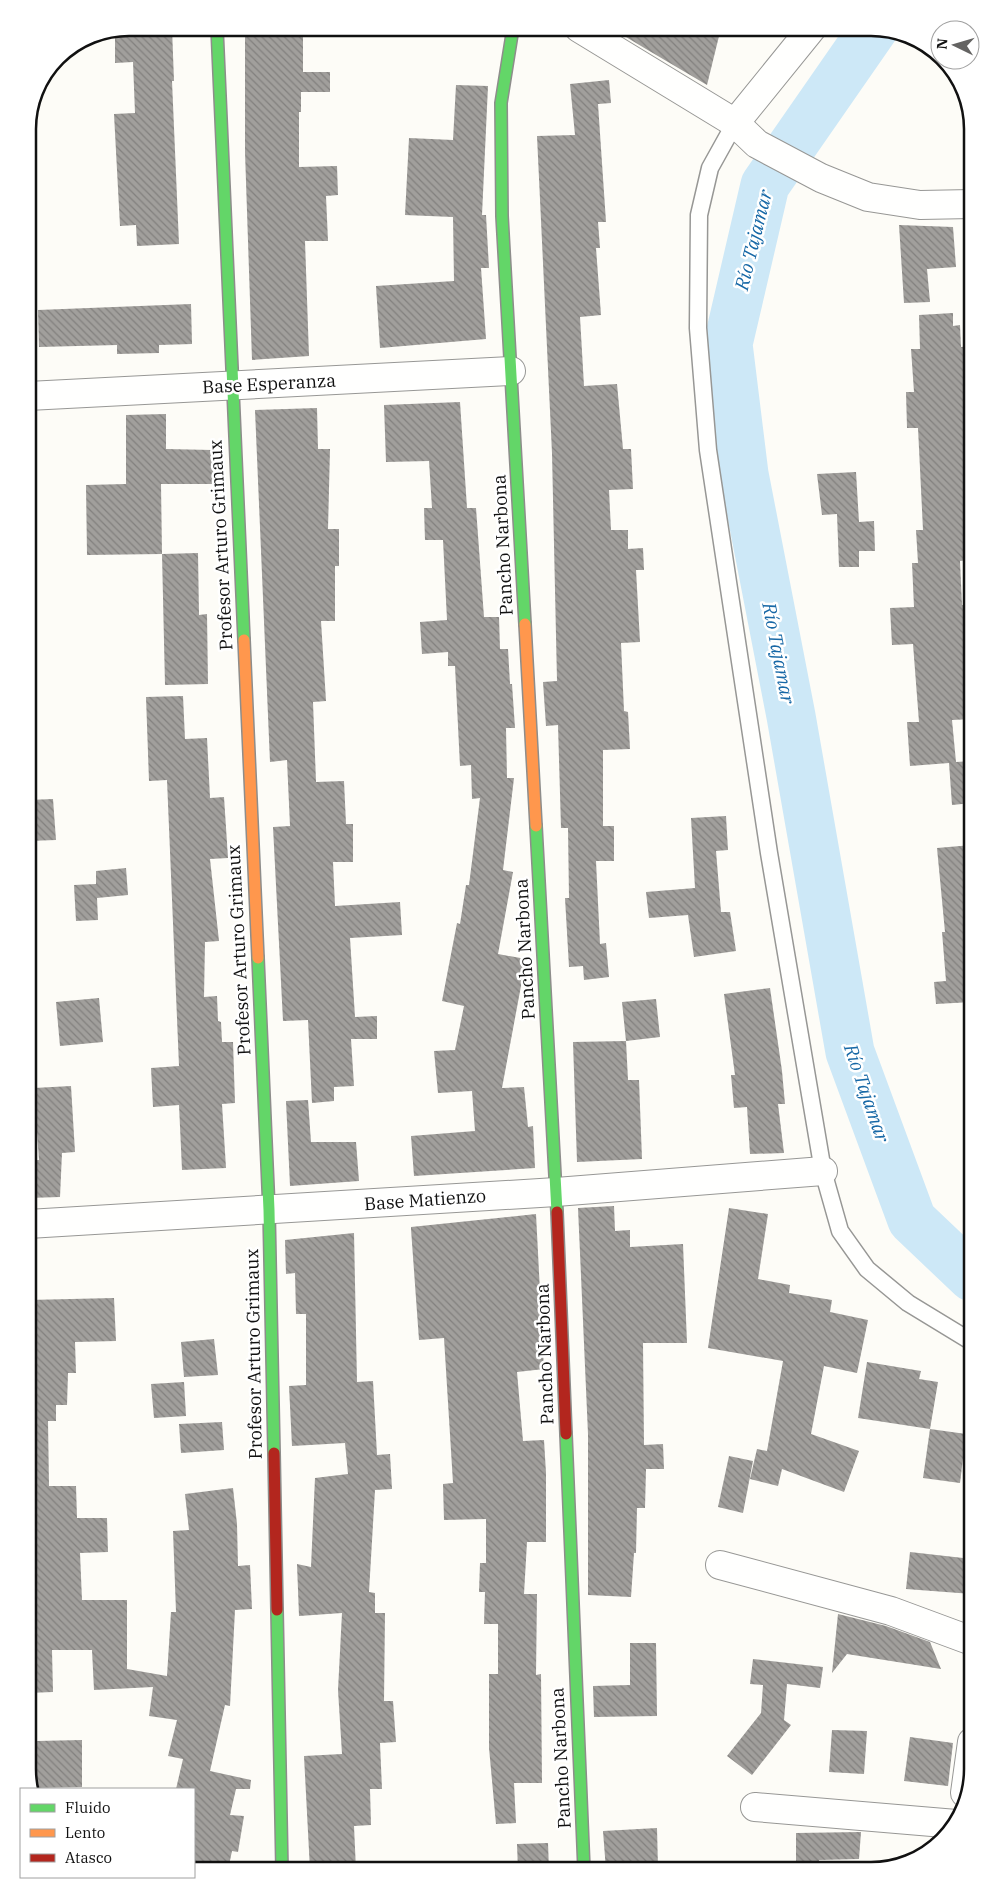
<svg xmlns="http://www.w3.org/2000/svg" width="1000" height="1898" font-family="'IBM Plex Serif',serif">
  <defs>
    <pattern id="building-back-hatch" width="6" height="6" patternUnits="userSpaceOnUse" patternTransform="scale(1.25)"><rect width="6" height="6" fill="#a19f9c"/><path d="M-1 5l2 2M0 0l6 6M5-1l2 2" fill="none" stroke="#82807e"/></pattern>
  </defs>
  <rect width="100%" height="100%" fill="#fdfcf7"/>
  <g fill="none" stroke-linecap="round" stroke-linejoin="round">
    <!-- river -->
    <polyline stroke="#cde8f7" stroke-width="49" points="874,28 765,185 728,344 744,474 791,716 850,1052 912,1220 972,1277"/>
  </g>
  <!-- building -->
  <g fill="url(#building-back-hatch)">
    <polygon points="142,28 172,28 174,81 172,81 179,244 137,246 136,225 120,226 114,114 135,113 133,62 115,63 115,35 143,34"/>
    <polygon points="245,28 303,28 303,72 330,72 330,92 301,92 301,112 299,112 299,167 337,166 338,195 326,196 328,241 305,241 309,356 252,360 245,152"/>
    <polygon points="611,28 721,28 707,85 646,49"/>
    <polygon points="609,80 611,103 598,104 606,222 598,222 600,248 596,248 601,315 580,317 584,386 617,384 623,449 631,449 633,489 609,490 611,530 628,530 628,549 643,548 644,570 636,570 640,642 621,643 624,711 628,712 630,749 603,750 603,826 614,826 614,861 596,861 600,944 606,943 609,977 584,980 583,966 569,967 565,898 569,898 568,828 561,828 558,725 546,726 543,682 557,681 552,453 537,136 575,135 570,84"/>
    <polygon points="456,85 488,86 482,215 486,215 489,268 481,268 486,339 380,348 376,286 454,281 453,217 405,215 409,138 453,140"/>
    <polygon points="899,225 953,227 956,267 927,269 930,302 904,303"/>
    <polygon points="191,304 192,344 159,345 159,353 117,354 117,345 39,347 38,310"/>
    <polygon points="953,313 953,326 960,325 961,347 972,346 972,390 970,390 968,465 972,465 972,498 966,498 969,560 960,561 962,605 966,605 967,611 972,611 972,719 952,720 956,762 972,761 972,803 952,805 949,763 910,766 907,722 919,722 913,644 892,645 890,608 914,607 912,563 918,563 916,530 923,530 918,428 907,428 906,392 914,392 911,349 920,349 919,315"/>
    <polygon points="460,402 467,508 476,508 484,617 499,617 500,649 508,649 510,684 512,684 515,728 506,728 507,778 514,778 503,870 513,872 498,954 526,959 502,1088 524,1087 528,1127 533,1126 535,1168 414,1176 411,1136 475,1131 472,1091 438,1093 434,1051 455,1050 464,1006 442,1001 457,923 460,924 466,885 469,885 480,798 472,799 471,765 460,766 455,666 448,666 448,652 422,654 420,622 447,620 443,540 425,540 424,508 432,508 429,461 386,462 384,405"/>
    <polygon points="317,408 318,449 330,449 328,529 339,529 339,566 335,566 335,621 321,621 326,701 313,702 316,782 344,781 346,824 353,824 353,862 333,862 335,906 400,902 402,935 350,938 355,1017 377,1016 377,1039 351,1039 354,1086 334,1087 334,1101 312,1103 308,1020 283,1021 273,827 290,826 287,760 270,762 255,410"/>
    <polygon points="166,414 166,449 212,450 214,484 161,484 162,554 87,555 86,485 126,484 126,415"/>
    <polygon points="856,472 859,522 874,521 875,551 859,551 859,567 839,567 837,514 822,515 817,474"/>
    <polygon points="198,553 199,615 207,614 208,684 165,685 162,554"/>
    <polygon points="183,696 185,739 207,738 210,798 224,797 228,858 210,859 219,941 205,942 204,997 217,996 218,1021 221,1022 222,1042 233,1042 235,1103 222,1104 226,1168 182,1170 179,1105 153,1107 151,1068 179,1066 167,780 149,781 146,697"/>
    <polygon points="53,799 56,840 28,841 28,800"/>
    <polygon points="726,816 728,850 716,851 721,912 730,912 736,951 694,957 688,915 649,918 646,892 695,888 691,818"/>
    <polygon points="972,845 972,1002 936,1004 934,982 946,981 942,932 945,932 937,848"/>
    <polygon points="126,868 128,895 97,898 98,920 76,921 74,885 96,884 96,871"/>
    <polygon points="770,988 782,1071 785,1104 778,1104 784,1153 750,1154 747,1107 734,1108 731,1075 735,1075 724,994"/>
    <polygon points="99,998 103,1042 60,1046 56,1002"/>
    <polygon points="656,999 660,1037 626,1041 622,1002"/>
    <polygon points="626,1041 628,1080 639,1080 642,1159 577,1162 573,1042"/>
    <polygon points="71,1086 75,1152 62,1153 60,1197 28,1198 28,1160 39,1160 34,1088"/>
    <polygon points="308,1100 311,1142 356,1142 359,1181 290,1186 286,1101"/>
    <polygon points="614,1206 615,1231 630,1230 630,1247 683,1244 687,1343 643,1343 644,1445 663,1444 664,1469 646,1469 645,1508 637,1508 636,1553 634,1553 631,1597 588,1595 588,1434 578,1208"/>
    <polygon points="729,1208 768,1214 758,1279 790,1285 789,1293 832,1300 830,1312 868,1320 857,1373 824,1366 811,1434 859,1451 844,1492 782,1469 778,1486 750,1479 757,1449 767,1451 783,1361 708,1348"/>
    <polygon points="536,1214 544,1369 517,1372 523,1441 544,1440 546,1473 546,1542 527,1542 524,1594 537,1594 536,1675 541,1674 542,1783 514,1783 516,1823 496,1824 489,1748 489,1674 498,1674 498,1624 484,1624 485,1592 479,1592 480,1563 486,1563 486,1519 444,1520 443,1484 453,1483 444,1338 419,1340 411,1229 411,1227"/>
    <polygon points="354,1233 357,1382 373,1381 377,1455 390,1454 392,1489 375,1490 369,1592 375,1593 375,1613 385,1613 384,1701 393,1701 396,1742 380,1743 382,1789 370,1789 371,1825 354,1826 356,1870 310,1870 304,1756 342,1754 338,1690 342,1613 299,1616 297,1564 311,1567 315,1478 348,1474 345,1443 292,1446 289,1386 306,1385 306,1314 296,1314 295,1273 286,1274 285,1240"/>
    <polygon points="114,1298 116,1341 75,1342 76,1373 68,1373 67,1405 56,1405 56,1421 48,1421 49,1486 76,1486 77,1518 107,1518 108,1552 80,1553 82,1600 127,1600 127,1669 167,1676 171,1612 176,1612 173,1531 189,1530 185,1494 233,1488 237,1524 238,1566 250,1565 252,1609 235,1610 230,1706 225,1705 210,1771 251,1780 250,1789 236,1789 230,1815 244,1816 238,1852 232,1851 228,1870 194,1870 194,1789 176,1789 183,1759 168,1756 177,1720 149,1716 153,1687 94,1690 92,1650 52,1650 53,1692 28,1693 28,1300"/>
    <polygon points="214,1339 218,1375 184,1377 181,1342"/>
    <polygon points="867,1362 921,1371 919,1379 938,1382 930,1429 858,1418"/>
    <polygon points="184,1382 186,1416 154,1418 151,1384"/>
    <polygon points="222,1422 224,1450 181,1453 179,1424"/>
    <polygon points="930,1429 966,1434 960,1483 923,1478"/>
    <polygon points="729,1456 753,1461 743,1513 718,1507"/>
    <polygon points="910,1552 972,1559 972,1594 906,1589"/>
    <polygon points="838,1614 886,1626 930,1642 941,1669 847,1654 832,1673"/>
    <polygon points="630,1643 656,1643 657,1716 594,1717 593,1686 630,1685"/>
    <polygon points="753,1659 823,1667 820,1688 787,1684 784,1720 791,1725 752,1775 727,1756 761,1713 763,1685 750,1684"/>
    <polygon points="832,1730 867,1731 864,1774 829,1772"/>
    <polygon points="910,1737 953,1743 948,1786 904,1781"/>
    <polygon points="82,1740 82,1787 37,1788 37,1741"/>
    <polygon points="657,1828 658,1868 606,1870 603,1831"/>
    <polygon points="861,1832 859,1859 819,1860 819,1867 796,1866 796,1833"/>
    <polygon points="548,1843 549,1870 518,1870 517,1844"/>
  </g>
  <g fill="none" stroke-linecap="round" stroke-linejoin="round">
    <!-- lane casing -->
    <g stroke="#979795" stroke-width="19">
      <polyline id="lane" points="735,123 710,168 699,215 698,328 708,450 769,853 823,1171 840,1231 867,1269 908,1303 972,1342"/>
    </g>
    <!-- street casing -->
    <g stroke="#979795" stroke-width="30">
      <g id="street">
        <polyline points="579,28 735,123 757,144 821,178 868,197 920,205 972,204"/>
        <polyline points="735,123 812,28"/>
        <polyline points="28,396 511,371"/>
        <polyline points="28,1224 556,1192 823,1171"/>
        <polyline points="720,1565 891,1611 972,1641"/>
        <polyline points="965,1793 972,1742"/>
        <polyline points="755,1807 956,1824"/>
      </g>
    </g>
    <!-- fast casing -->
    <g stroke="#8e8d8b" stroke-width="14">
      <g id="fast">
        <polyline points="217,28 244,640"/>
        <polyline points="513,28 501,103 502,216 525,624"/>
        <polyline points="536,826 557,1212"/>
        <polyline points="258,958 269,1210 274,1453"/>
        <polyline points="566,1434 584,1870"/>
        <polyline points="277,1610 282,1870"/>
      </g>
    </g>
    <!-- slow casing -->
    <g stroke="#8e8d8b" stroke-width="14">
      <g id="slow">
        <polyline points="525,624 536,826"/>
        <polyline points="244,640 258,958"/>
      </g>
    </g>
    <!-- jam casing -->
    <g stroke="#8e8d8b" stroke-width="14">
      <g id="jam">
        <polyline points="557,1212 566,1434"/>
        <polyline points="274,1453 277,1610"/>
      </g>
    </g>
    <!-- lane -->
    <use href="#lane" stroke="#fffffe" stroke-width="16"/>
    <!-- street -->
    <use href="#street" stroke="#fffffe" stroke-width="28"/>
    <!-- fast -->
    <use href="#fast" stroke="#63d668" stroke-width="11"/>
    <!-- slow -->
    <use href="#slow" stroke="#ff974d" stroke-width="11"/>
    <!-- jam -->
    <use href="#jam" stroke="#b3261e" stroke-width="11"/>
  </g>
  <g text-anchor="middle" stroke-width="5" stroke-linejoin="round" paint-order="stroke">
    <!-- street labels -->
    <g font-size="18" fill="#111" stroke="#fff">
      <text transform="translate(269 384) rotate(-3)" y="6">Base Esperanza</text>
      <text transform="translate(221 545) rotate(-93)" y="6">Profesor Arturo Grimaux</text>
      <text transform="translate(503 545) rotate(-93)" y="6">Pancho Narbona</text>
      <text transform="translate(525 949) rotate(-93)" y="6">Pancho Narbona</text>
      <text transform="translate(239 950) rotate(-93)" y="6">Profesor Arturo Grimaux</text>
      <text transform="translate(425 1200) rotate(-4)" y="6">Base Matienzo</text>
      <text transform="translate(254 1354) rotate(-91)" y="6">Profesor Arturo Grimaux</text>
      <text transform="translate(545 1354) rotate(-92)" y="6">Pancho Narbona</text>
      <text transform="translate(561 1758) rotate(-93)" y="6">Pancho Narbona</text>
    </g>
    <!-- water labels -->
    <g font-size="19" font-style="italic" fill="#1768a6" stroke="#fff">
      <text transform="translate(753 240) rotate(-76)" y="7">Río Tajamar</text>
      <text transform="translate(779 653) rotate(79)" y="7">Río Tajamar</text>
      <text transform="translate(867 1093) rotate(71)" y="7">Río Tajamar</text>
    </g>
  </g>
  <!-- crop -->
  <path d="M0 0H1000V1898H0ZM129 36H871A93 93 0 0 1 964 129V1769A93 93 0 0 1 871 1862H129A93 93 0 0 1 36 1769V129A93 93 0 0 1 129 36Z" fill="#fff" fill-rule="evenodd"/>
  <path fill="none" stroke="#111" stroke-width="2.5" d="M129 36H871A93 93 0 0 1 964 129V1769A93 93 0 0 1 871 1862H129A93 93 0 0 1 36 1769V129A93 93 0 0 1 129 36Z"/>
  <!-- legend -->
  <rect x="20" y="1788" width="175" height="90" fill="#ffffff" stroke="#a0a0a0"/>
  <rect x="30" y="1804" width="25" height="8" fill="#63d668" stroke="#a0a0a0"/>
  <text x="65" y="1813" font-size="15" fill="#111111">Fluido</text>
  <rect x="30" y="1829" width="25" height="8" fill="#ff974d" stroke="#a0a0a0"/>
  <text x="65" y="1838" font-size="15" fill="#111111">Lento</text>
  <rect x="30" y="1854" width="25" height="8" fill="#b3261e" stroke="#a0a0a0"/>
  <text x="65" y="1863" font-size="15" fill="#111111">Atasco</text>
  <!-- north arrow -->
  <g transform="translate(955 45) rotate(275)"><circle r="24" fill="#ffffff" stroke="#a0a0a0"/>
  <path d="M0-4L9 19L0 12L-9 19Z" fill="#646362"/>
  <text y="-8" font-size="14" font-weight="bold" text-anchor="middle" fill="#111111">N</text>
  </g>
</svg>
